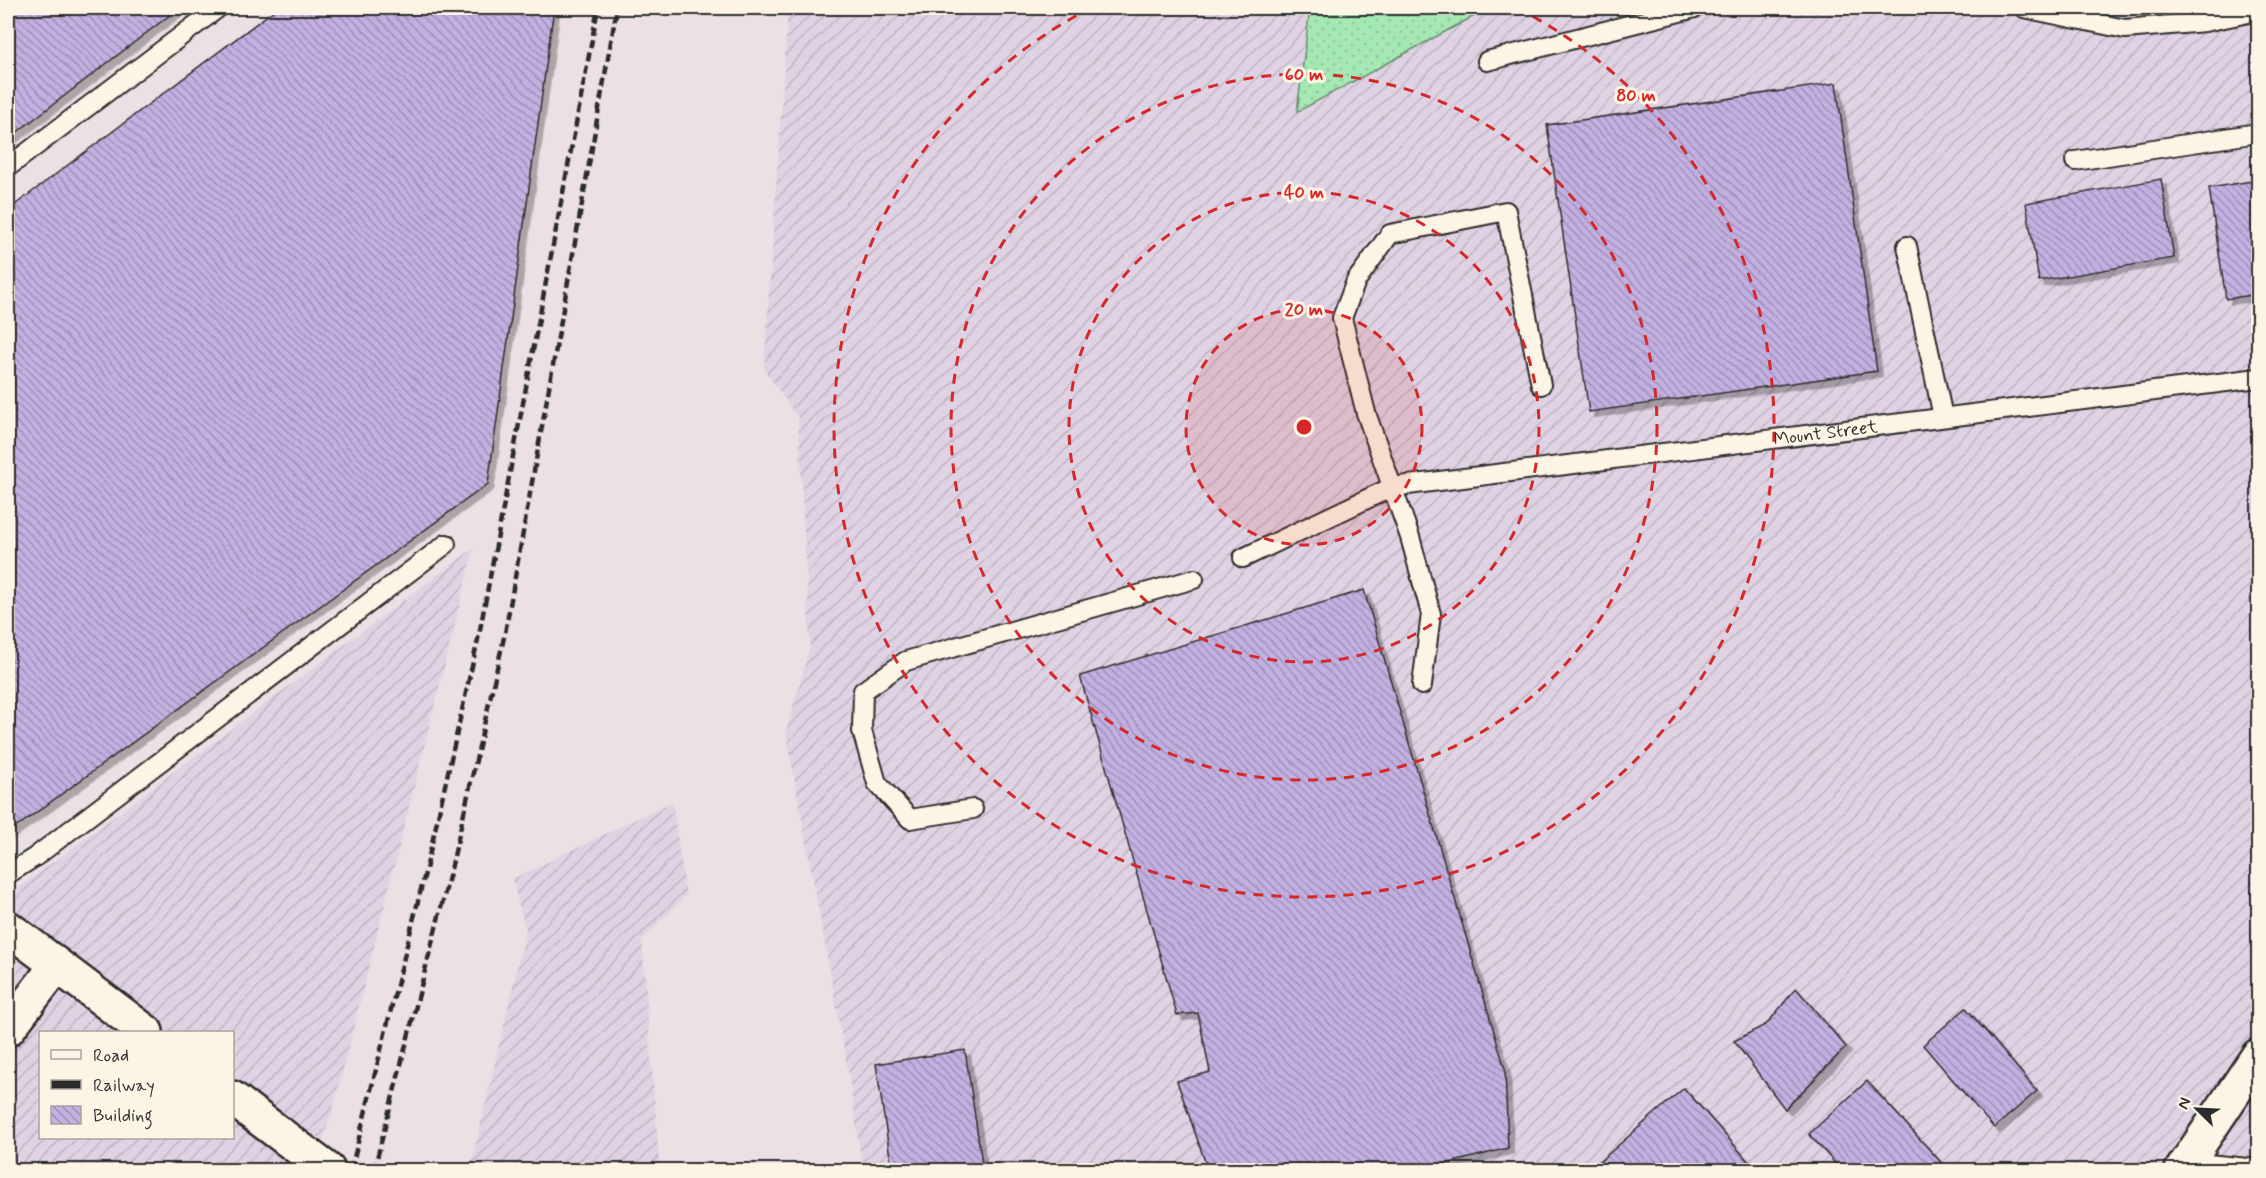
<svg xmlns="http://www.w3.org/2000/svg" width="2266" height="1178" font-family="Mynerve,sans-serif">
  <defs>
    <pattern id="industrial-furrows" width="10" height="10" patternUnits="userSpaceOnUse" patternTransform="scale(1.5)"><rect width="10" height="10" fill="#dfd2e3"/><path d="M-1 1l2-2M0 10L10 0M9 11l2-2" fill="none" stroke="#c0b4c3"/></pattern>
    <pattern id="grass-dots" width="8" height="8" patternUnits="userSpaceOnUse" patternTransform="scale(1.5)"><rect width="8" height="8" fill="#a4e8b3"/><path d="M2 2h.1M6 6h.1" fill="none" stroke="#8dc79a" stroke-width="1.8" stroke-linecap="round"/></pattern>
    <pattern id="building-back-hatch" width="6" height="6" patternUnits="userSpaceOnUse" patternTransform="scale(1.5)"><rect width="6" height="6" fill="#c2b0e1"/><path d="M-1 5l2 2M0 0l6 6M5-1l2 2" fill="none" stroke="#9e8fb7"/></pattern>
    <filter id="shadow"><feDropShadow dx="5.5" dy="5.5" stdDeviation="0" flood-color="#0004"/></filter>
  </defs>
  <rect width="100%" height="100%" fill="#ebe0e4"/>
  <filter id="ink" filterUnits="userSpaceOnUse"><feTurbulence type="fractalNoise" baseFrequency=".0167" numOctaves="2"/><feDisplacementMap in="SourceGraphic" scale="12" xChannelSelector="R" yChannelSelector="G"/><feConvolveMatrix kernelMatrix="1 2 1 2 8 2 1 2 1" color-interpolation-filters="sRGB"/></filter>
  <g filter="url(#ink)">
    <!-- industrial -->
    <g fill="url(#industrial-furrows)" fill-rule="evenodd">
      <polygon points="788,8 2258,8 2258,1170 863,1170 849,1077 786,732 810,646 798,418 764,369"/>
      <path d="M474,548l-139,554 -22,68h-305v-276l1,1zM40,1032h192v106h-192z"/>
      <polygon points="672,802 686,895 642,940 660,1170 470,1170 526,930 512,879"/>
    </g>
    <!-- grass -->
    <polygon fill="url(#grass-dots)" stroke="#688a6f" stroke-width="1.5" points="1310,8 1489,8 1297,112"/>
    <!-- building -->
    <g fill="url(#building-back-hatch)" stroke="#2b2b2b" stroke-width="1.5" filter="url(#shadow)">
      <polygon points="8,8 179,8 8,139"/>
      <polygon points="277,8 554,8 488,484 8,833 8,210"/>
      <polygon points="1836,83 1877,371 1589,412 1547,125"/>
      <polygon points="2161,179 2174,258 2039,281 2026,203"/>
      <polygon points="2258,180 2258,294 2226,299 2209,188"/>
      <polygon points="1364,590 1505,1069 1508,1148 1423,1170 1208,1170 1177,1081 1210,1072 1198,1013 1177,1015 1080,676"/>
      <polygon points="1796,988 1846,1047 1785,1109 1734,1041 1767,1024"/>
      <polygon points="1966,1008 2037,1091 1994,1128 1923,1045"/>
      <polygon points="965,1050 983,1170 892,1170 876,1064"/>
      <polygon points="1867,1081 1948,1170 1841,1170 1809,1134"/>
      <polygon points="1684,1088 1756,1170 1590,1170"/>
    </g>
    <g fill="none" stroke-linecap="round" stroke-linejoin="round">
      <!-- lane casing -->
      <g stroke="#2b2b2b" stroke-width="22">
        <g id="lane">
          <polyline points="2024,8 2125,29 2205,22 2258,11"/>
          <polyline points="1487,61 1695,8"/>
          <polyline points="2075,161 2258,133"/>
          <polyline points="8,167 218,8"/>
          <polyline points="1907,246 1943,417"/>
          <path id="s1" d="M1243,558l149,-71 866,-109"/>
          <polyline points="1422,685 1431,614 1410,537 1366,413 1342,318 1356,281 1390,234 1506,211 1541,385"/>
          <polyline points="973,809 910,819 877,783 862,731 863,691 906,661 1194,579"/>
          <polyline points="8,874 35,857 446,544"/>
          <polyline points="2188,1162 2258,1169"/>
        </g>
      </g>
      <!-- street casing -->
      <g stroke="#2b2b2b" stroke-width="38">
        <g id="street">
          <polyline points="8,928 146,1032"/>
          <polyline points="8,1029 57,965"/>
          <polyline points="232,1098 328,1170"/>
          <polyline points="2182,1170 2258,1056"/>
        </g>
      </g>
      <!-- lane -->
      <use href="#lane" stroke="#fcf5e5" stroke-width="18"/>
      <!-- street -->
      <use href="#street" stroke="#fcf5e5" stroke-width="33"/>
      <!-- rail -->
      <g stroke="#2b2b2b" stroke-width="4.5" stroke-dasharray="9 4.5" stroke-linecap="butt">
        <polyline points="351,1170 427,865 479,635 598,8"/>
        <polyline points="374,1170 452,865 505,633 617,8"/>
      </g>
    </g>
  </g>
  <!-- distance rings -->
  <circle cx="1304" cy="427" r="118" fill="#d62828" fill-opacity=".12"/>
  <g fill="none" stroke="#d62828" stroke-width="3" stroke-dasharray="10 8">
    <circle cx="1304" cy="427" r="118"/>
    <circle cx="1304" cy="427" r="235"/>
    <circle cx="1304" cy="427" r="353"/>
    <path d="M1517 8A470 470 0 1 1 1091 8"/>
  </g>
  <g text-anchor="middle" stroke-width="6" stroke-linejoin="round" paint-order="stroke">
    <!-- street labels -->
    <g font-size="18" fill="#2b2b2b" stroke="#fcf5e5">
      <text dy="6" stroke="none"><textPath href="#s1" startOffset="602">Mount Street</textPath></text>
    </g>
  </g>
  <circle cx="1304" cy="427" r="9" fill="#d62828" stroke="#fcf5e5" stroke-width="3"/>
  <g font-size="18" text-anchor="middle" font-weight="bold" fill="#d62828" stroke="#fcf5e5" stroke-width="6" stroke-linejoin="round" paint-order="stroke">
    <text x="1304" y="80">60 m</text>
    <text x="1636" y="101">80 m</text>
    <text x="1304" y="198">40 m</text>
    <text x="1304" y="315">20 m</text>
  </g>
  <!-- margin -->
  <rect width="2266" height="1178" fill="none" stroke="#fcf5e5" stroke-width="30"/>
  <rect x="15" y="15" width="2236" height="1148" fill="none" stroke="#2b2b2b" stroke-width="2" filter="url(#ink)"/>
  <!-- legend -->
  <rect x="39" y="1031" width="195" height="108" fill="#fcf5e5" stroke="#a8a49b" stroke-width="1.5"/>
  <rect x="51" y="1050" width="30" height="9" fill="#fcf5e5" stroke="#a8a49b" stroke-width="1.5"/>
  <text x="93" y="1061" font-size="18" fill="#2b2b2b">Road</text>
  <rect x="51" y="1080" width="30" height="9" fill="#2b2b2b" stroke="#a8a49b" stroke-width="1.5"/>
  <text x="93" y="1091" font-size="18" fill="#2b2b2b">Railway</text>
  <rect x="51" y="1106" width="30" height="18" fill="url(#building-back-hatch)" stroke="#a8a49b" stroke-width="1.5"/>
  <text x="93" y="1121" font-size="18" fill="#2b2b2b">Building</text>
  <!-- north arrow -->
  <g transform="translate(2197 1109) rotate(294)" stroke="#fcf5e5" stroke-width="4.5" paint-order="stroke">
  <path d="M0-4.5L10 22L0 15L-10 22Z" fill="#2b2b2b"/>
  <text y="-9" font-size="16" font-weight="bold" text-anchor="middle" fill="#2b2b2b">N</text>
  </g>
</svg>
